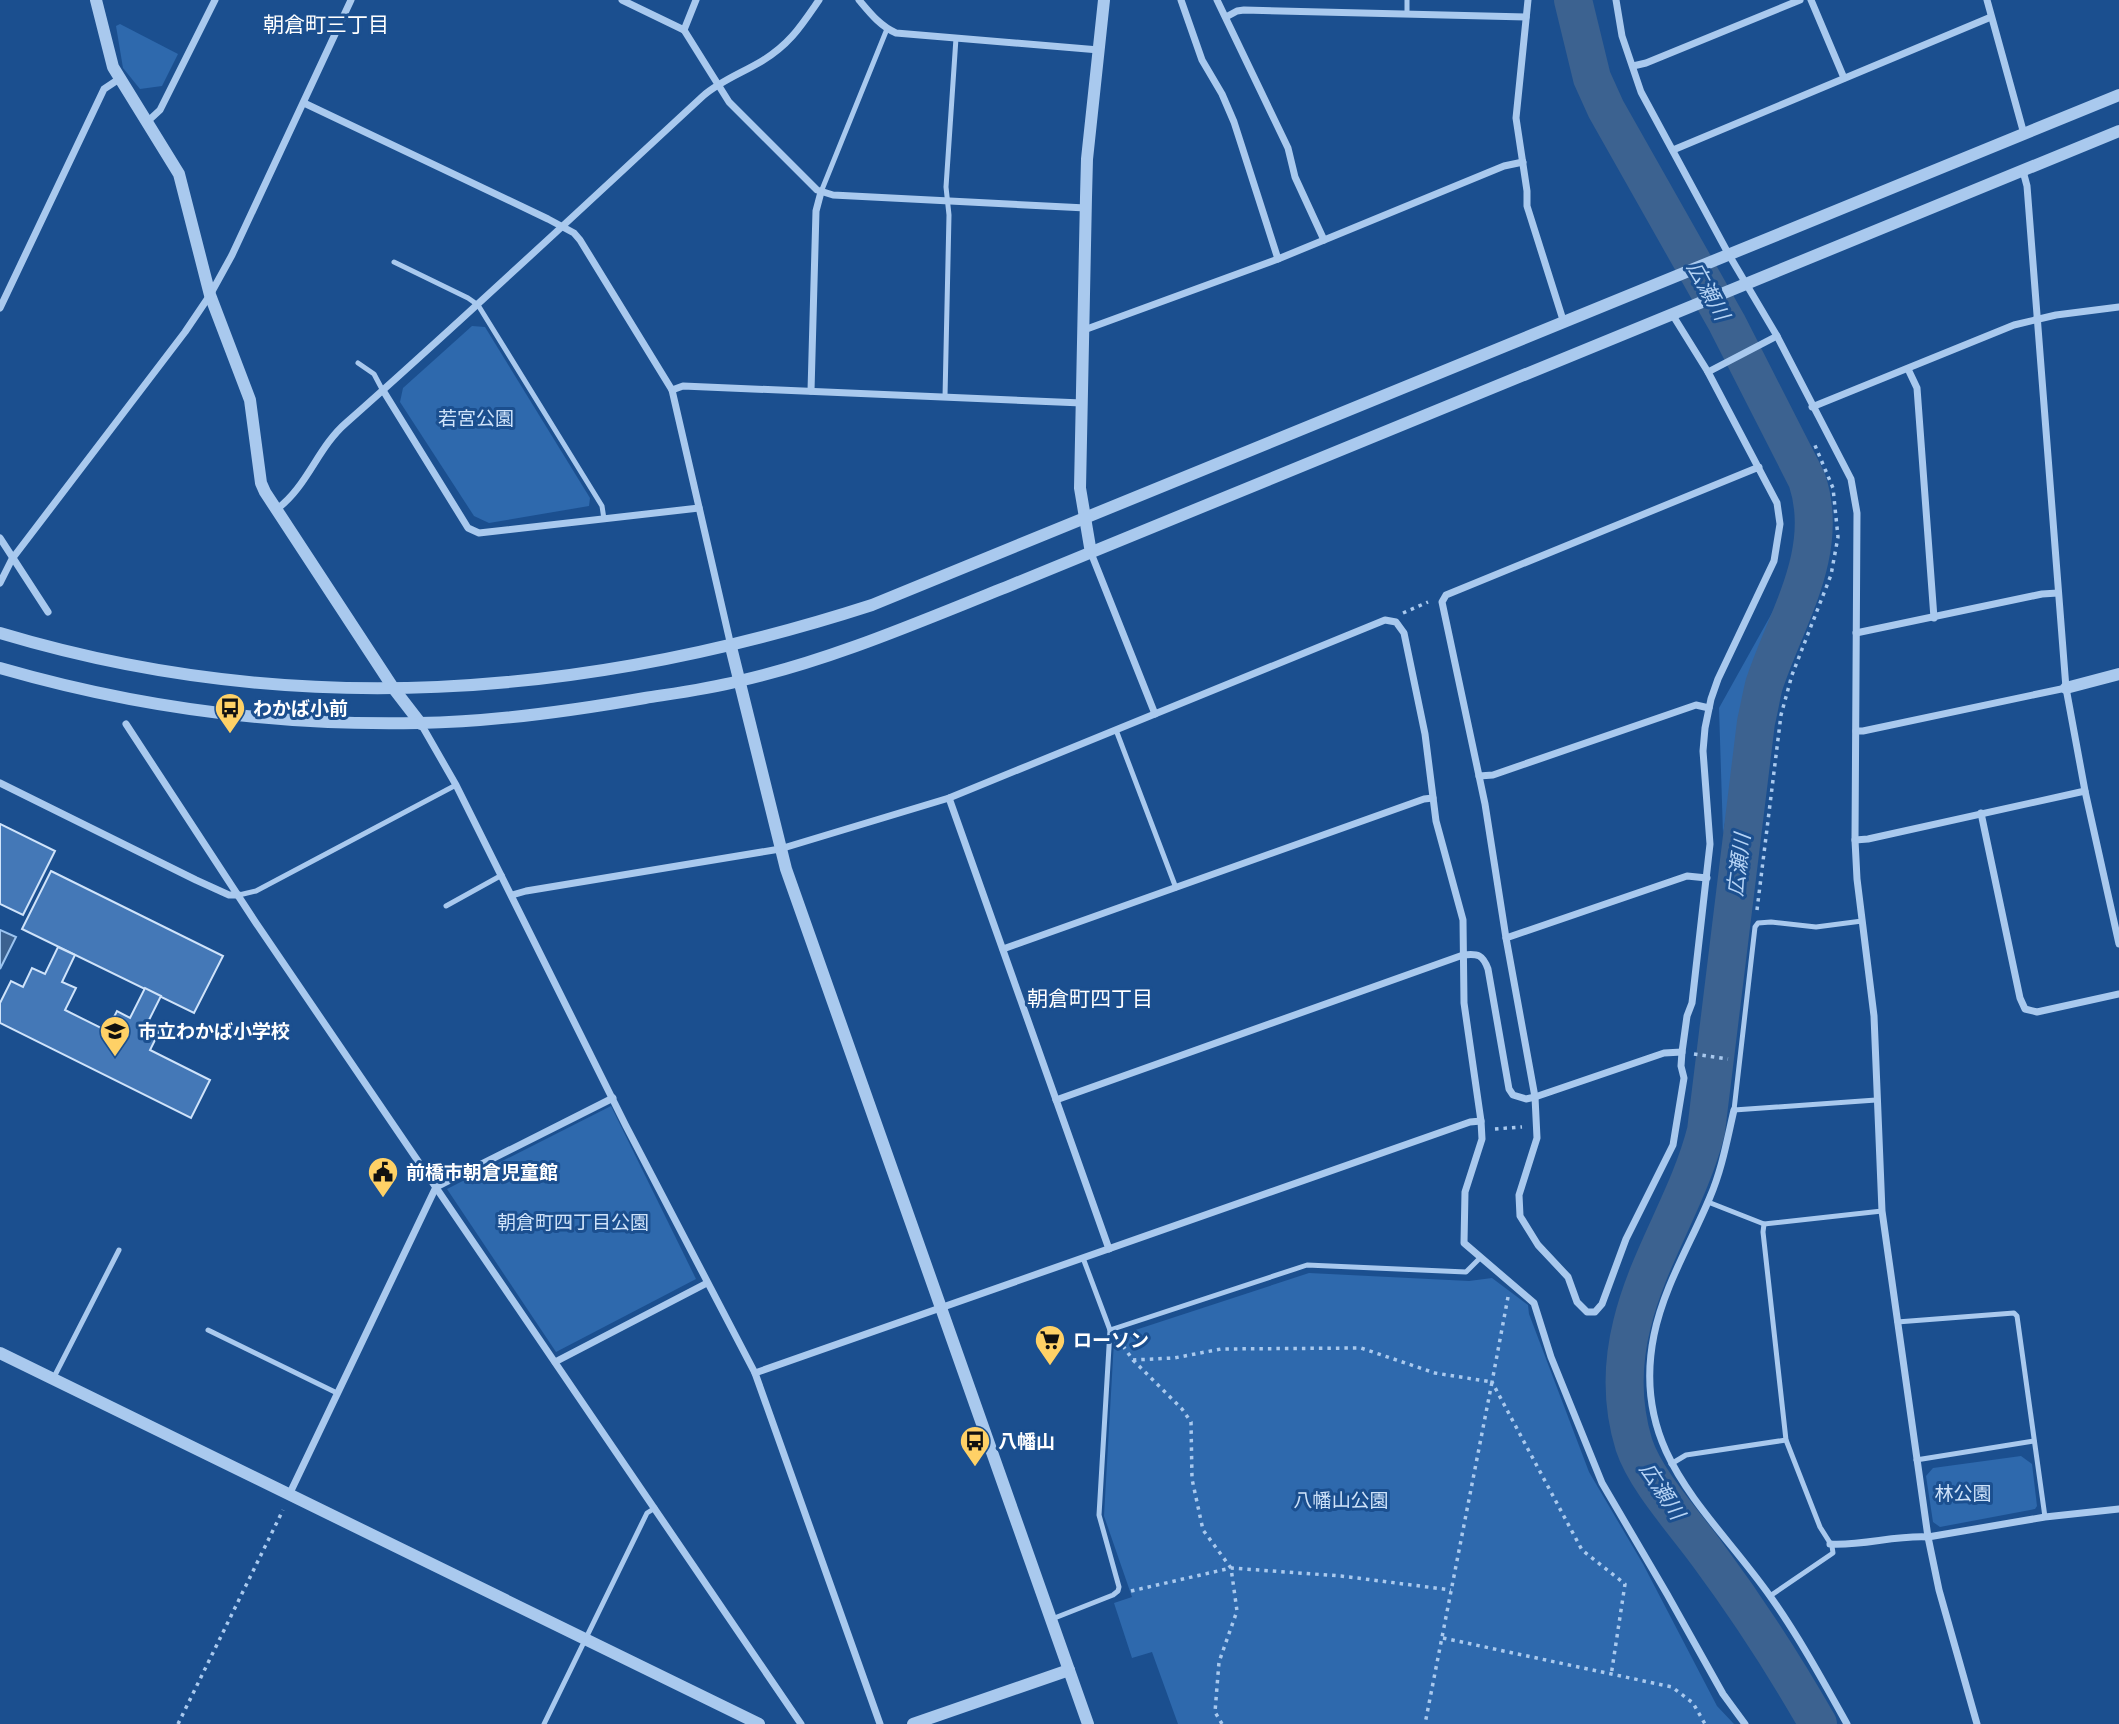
<svg xmlns="http://www.w3.org/2000/svg" width="2119" height="1724" font-family="Rubik,'Noto Sans JP',sans-serif">
  <rect width="100%" height="100%" fill="#1b4f8f"/>
  <!-- green -->
  <g fill="#2e69ad">
    <polygon points="120,24 178,54 162,86 140,89 123,68 116,26"/>
    <polygon points="472,326 485,327 590,498 589,506 489,523 474,516 400,402 403,388"/>
    <polygon points="1777,604 1742,725 1723,834 1719,708"/>
    <polygon points="611,1106 696,1279 556,1352 447,1189"/>
    <polygon points="1309,1273 1469,1281 1492,1278 1528,1305 1529,1314 1589,1472 1643,1564 1717,1706 1734,1724 1178,1724 1152,1652 1132,1658 1114,1603 1132,1597 1104,1516 1114,1341 1120,1335"/>
    <polygon points="2021,1456 2032,1464 2037,1506 2035,1509 1940,1527 1933,1522 1926,1476 1933,1468"/>
  </g>
  <!-- water -->
  <polygon fill="#3c6290" stroke="#9cc4f0" stroke-width="2" points="0,930 16,937 0,969"/>
  <g fill="none" stroke-linecap="round" stroke-linejoin="round">
    <!-- river -->
    <path stroke="#3c6290" stroke-width="38" d="M1573,0l19,78 14,31 121,214 80,157c24,72 -21,138 -43,205 -3,12 -5,25 -8,37l-50,409c-17,67 -58,126 -74,193 -10,40 -10,82 2,121 12,36 51,78 74,110 40,54 77,111 110,169"/>
  </g>
  <!-- building -->
  <g fill="#4478b7" stroke="#cfe3fa" stroke-width="2">
    <polygon points="0,824 55,851 23,915 0,904"/>
    <polygon points="51,871 223,956 194,1013 22,929"/>
    <polygon points="58,947 75,955 62,982 76,988 65,1010 107,1031 117,1011 130,1018 145,988 161,996 147,1024 160,1030 150,1050 210,1080 191,1118 0,1023 0,1003 11,981 23,987 32,968 45,974"/>
  </g>
  <g fill="none" stroke-linecap="round" stroke-linejoin="round">
    <!-- path -->
    <g stroke="#a9c9ee" stroke-width="3.5" stroke-dasharray="3.5 5" stroke-linecap="butt">
      <polyline points="1403,613 1428,602"/>
      <polyline points="1757,910 1781,715 1792,675 1831,575 1838,537 1833,488 1814,443"/>
      <polyline points="1694,1054 1728,1059"/>
      <polyline points="1495,1129 1522,1127"/>
      <polyline points="1508,1297 1492,1382 1582,1550 1625,1584 1611,1676"/>
      <polyline points="1123,1346 1133,1360 1174,1358 1221,1349 1361,1348 1435,1373 1492,1382 1425,1724"/>
      <polyline points="1133,1360 1182,1409 1191,1422 1192,1479 1203,1530 1231,1568 1237,1611 1219,1662 1215,1712 1222,1724"/>
      <polyline points="1131,1591 1231,1568 1341,1576 1451,1590"/>
      <polyline points="1443,1638 1672,1687 1693,1703 1705,1724"/>
      <polyline points="178,1724 283,1510"/>
    </g>
    <!-- service -->
    <g stroke="#a9c9ee" stroke-width="5">
      <polyline points="1407,14 1407,0"/>
      <polyline points="821,192 887,29"/>
      <polyline points="394,262 468,298 478,305 602,506 604,519"/>
      <polyline points="358,363 374,374 383,391"/>
      <polyline points="945,397 949,215 946,187 956,38"/>
      <polyline points="1116,730 1176,888"/>
      <polyline points="239,895 256,891 456,785"/>
      <polyline points="446,906 502,875"/>
      <polyline points="1862,921 1816,927 1771,922 1758,923 1755,927 1734,1110 1876,1100"/>
      <polyline points="1708,1202 1764,1224 1882,1211"/>
      <polyline points="1764,1224 1763,1232 1786,1440 1820,1527 1832,1546 1833,1553 1770,1596"/>
      <polyline points="1897,1322 2014,1313 2017,1316 2045,1517"/>
      <polyline points="208,1330 337,1393"/>
      <polyline points="1110,1330 1307,1265 1466,1272 1480,1258"/>
      <polyline points="53,1379 119,1250"/>
      <polyline points="1916,1460 2034,1441"/>
      <polyline points="1671,1464 1686,1455 1786,1440"/>
      <polyline points="1052,1619 1113,1595 1118,1591 1119,1587 1099,1515 1110,1330 1083,1258"/>
      <polyline points="544,1724 647,1513 655,1508"/>
    </g>
    <!-- minor -->
    <g stroke="#a9c9ee" stroke-width="7">
      <polyline points="622,0 684,30"/>
      <polyline points="696,0 684,30 729,102 817,190 833,195 1086,208"/>
      <path d="M859,0c11,13 21,26 37,33l203,17"/>
      <polyline points="1181,0 1202,60 1222,94 1234,122 1278,259"/>
      <polyline points="1217,0 1288,148 1295,177 1324,240"/>
      <polyline points="1528,0 1516,118 1527,191 1527,206 1564,323"/>
      <polyline points="1616,0 1622,36 1641,92 1729,255 1777,336 1851,479 1857,513 1855,840 1857,879 1874,1016 1882,1211 1928,1537 1939,1590 1977,1724"/>
      <polyline points="1811,0 1844,78"/>
      <polyline points="1987,0 2024,134"/>
      <polyline points="1226,17 1237,11 1244,10 1526,17"/>
      <polyline points="1633,66 1646,63 1800,0"/>
      <polyline points="304,103 548,219 574,233 580,240 672,390 731,646"/>
      <polyline points="147,122 160,110 215,0"/>
      <polyline points="1673,150 1991,17"/>
      <polyline points="2023,171 2027,186 2066,688 2085,791 2119,944"/>
      <polyline points="0,308 104,89 119,79"/>
      <polyline points="1672,314 1708,372 1777,503 1780,524 1774,561 1718,679 1711,699 1705,728 1703,751 1710,844 1692,1003 1687,1016 1682,1052 1681,1066 1684,1078 1673,1145 1626,1239 1602,1304 1595,1312 1587,1312 1577,1302 1568,1277 1538,1245 1520,1216 1519,1195 1537,1138 1535,1097 1506,938 1485,804 1442,602 1446,595 1759,467"/>
      <polyline points="1084,330 1278,259 1504,166 1523,162"/>
      <polyline points="1908,369 1917,388 1934,618"/>
      <polyline points="1708,372 1777,336"/>
      <polyline points="672,390 683,386 1082,403"/>
      <polyline points="811,391 816,211 821,192"/>
      <polyline points="384,392 468,528 479,533 699,508"/>
      <polyline points="1812,407 2014,325 2056,315 2119,307"/>
      <path d="M277,509c30,-22 41,-62 69,-86 121,-107 238,-217 357,-327 17,-15 39,-23 59,-35 28,-17 39,-35 57,-61"/>
      <polyline points="0,538 48,612"/>
      <polyline points="1091,553 1155,714"/>
      <polyline points="0,583 12,559 185,332 210,295 232,255 351,0"/>
      <polyline points="1856,633 2042,594 2058,593"/>
      <polyline points="126,724 256,923 801,1724"/>
      <polyline points="421,724 456,785 626,1126 755,1373 880,1724"/>
      <polyline points="1856,731 1863,731 2066,688"/>
      <polyline points="1479,776 1493,775 1696,705 1709,708"/>
      <polyline points="0,783 196,880 229,895 239,895"/>
      <polyline points="949,798 1109,1249"/>
      <polyline points="1981,813 2020,998 2025,1009 2037,1012 2119,994"/>
      <polyline points="1855,840 1868,839 2085,791"/>
      <polyline points="512,895 526,891 780,849 949,798 1385,620 1396,622 1404,633 1425,734 1436,821 1463,920 1464,1003 1481,1121 1482,1139 1465,1192 1464,1243 1534,1303 1551,1357 1602,1483 1667,1594 1723,1694 1745,1724"/>
      <polyline points="1506,938 1687,876 1707,878"/>
      <polyline points="1003,949 1424,799 1433,798"/>
      <path d="M1056,1100l407,-145c15,-2 20,0 25,14l21,120 4,6 13,4 9,-2 129,-44 18,-1"/>
      <path d="M1734,1110c-7,30 -12,59 -24,87 -19,46 -46,89 -56,138 -24,118 55,175 116,261 29,41 53,85 77,128"/>
      <polyline points="555,1362 707,1283"/>
      <polyline points="755,1373 1470,1122 1481,1121"/>
      <polyline points="289,1495 436,1187 613,1098"/>
      <path d="M1830,1544c33,2 65,-9 98,-7l117,-20 74,-8"/>
    </g>
    <!-- tertiary -->
    <g stroke="#a9c9ee" stroke-width="12">
      <polyline points="96,0 113,67 179,174 210,295 250,400 261,483 265,492 394,689 421,724"/>
      <polyline points="1091,553 1080,488 1086,197 1087,159 1104,0"/>
      <path d="M0,633c293,88 584,65 872,-28l1247,-510"/>
      <polyline points="731,647 786,869 1088,1724"/>
      <path d="M0,668c135,39 278,58 419,55 76,-1 152,-12 226,-25 32,-5 63,-9 94,-17 93,-21 182,-60 270,-95l1110,-455"/>
      <polyline points="2066,688 2119,674"/>
      <polyline points="0,1353 759,1724"/>
      <polyline points="913,1724 1069,1670"/>
    </g>
  </g>
  <!-- icons -->
  <defs>
    <g id="bus-pin" transform="scale(1.575)"><path d="M0 17L-7.5 6A9.5 9.5 0 1 1 7.5 6Z" fill="#ffd166" stroke="#1b4f8f"/><path d="M-5-6H5V4H4V6H2V4H-2V6H-4V4H-5ZM-3.5-4V0h7V-4ZM-3.5 1.2v1.5H-2V1.2ZM2 1.2v1.5H3.5V1.2Z" fill="#111"/></g>
    <g id="school-pin" transform="scale(1.575)"><path d="M0 17L-7.5 6A9.5 9.5 0 1 1 7.5 6Z" fill="#ffd166" stroke="#1b4f8f"/><path d="M0-5L7-2L0 1L-7-2ZM-4 1L0 2.5L4 1V4Q0 6-4 4Z" fill="#111"/></g>
    <g id="civic-pin" transform="scale(1.575)"><path d="M0 17L-7.5 6A9.5 9.5 0 1 1 7.5 6Z" fill="#ffd166" stroke="#1b4f8f"/><path d="M-.6-6.5H3V-4.5H.6V-3L4-1V1h2V6H-6V1h2V-1L-.6-3ZM-1.2 2.5V6h2.4V2.5Z" fill="#111"/></g>
    <g id="supermarket-pin" transform="scale(1.575)"><path d="M0 17L-7.5 6A9.5 9.5 0 1 1 7.5 6Z" fill="#ffd166" stroke="#1b4f8f"/><path d="M-6-5.5h2.5l.6 2H6L4.5 2H-2.5L-4.4-4H-6ZM-1.5 3.2a1.3 1.3 0 1 0 .1 0ZM3 3.2a1.3 1.3 0 1 0 .1 0Z" fill="#111"/></g>
  </defs>
  <g fill-rule="evenodd">
    <use href="#bus-pin" x="230" y="708"/>
    <use href="#school-pin" x="115" y="1031"/>
    <use href="#civic-pin" x="383" y="1172"/>
    <use href="#supermarket-pin" x="1050" y="1340"/>
    <use href="#bus-pin" x="975" y="1441"/>
  </g>
  <g text-anchor="middle" stroke-width="6" stroke-linejoin="round" paint-order="stroke">
    <!-- park labels -->
    <g font-size="19" fill="#cfe3fa" stroke="#1b4f8f">
      <text x="476" y="425">若宮公園</text>
      <text x="573" y="1229">朝倉町四丁目公園</text>
      <text x="1963" y="1500">林公園</text>
      <text x="1341" y="1507">八幡山公園</text>
    </g>
    <!-- poi labels -->
    <g font-size="19" font-weight="bold" fill="#fff" stroke="#1b4f8f" text-anchor="start">
      <text x="253" y="715">わかば小前</text>
      <text x="138" y="1038">市立わかば小学校</text>
      <text x="406" y="1179">前橋市朝倉児童館</text>
      <text x="1073" y="1347">ローソン</text>
      <text x="998" y="1448">八幡山</text>
    </g>
    <!-- neighbourhood labels -->
    <g font-size="21" fill="#fff" stroke="#1b4f8f">
      <text x="326" y="32">朝倉町三丁目</text>
      <text x="1090" y="1006">朝倉町四丁目</text>
    </g>
    <!-- water labels -->
    <g font-size="21" font-style="italic" fill="#b5d3f5" stroke="#1b4f8f">
      <text transform="translate(1708 291) rotate(61)" y="7">広瀬川</text>
      <text transform="translate(1739 865) rotate(-83)" y="7">広瀬川</text>
      <text transform="translate(1662 1491) rotate(57)" y="7">広瀬川</text>
    </g>
  </g>
</svg>
